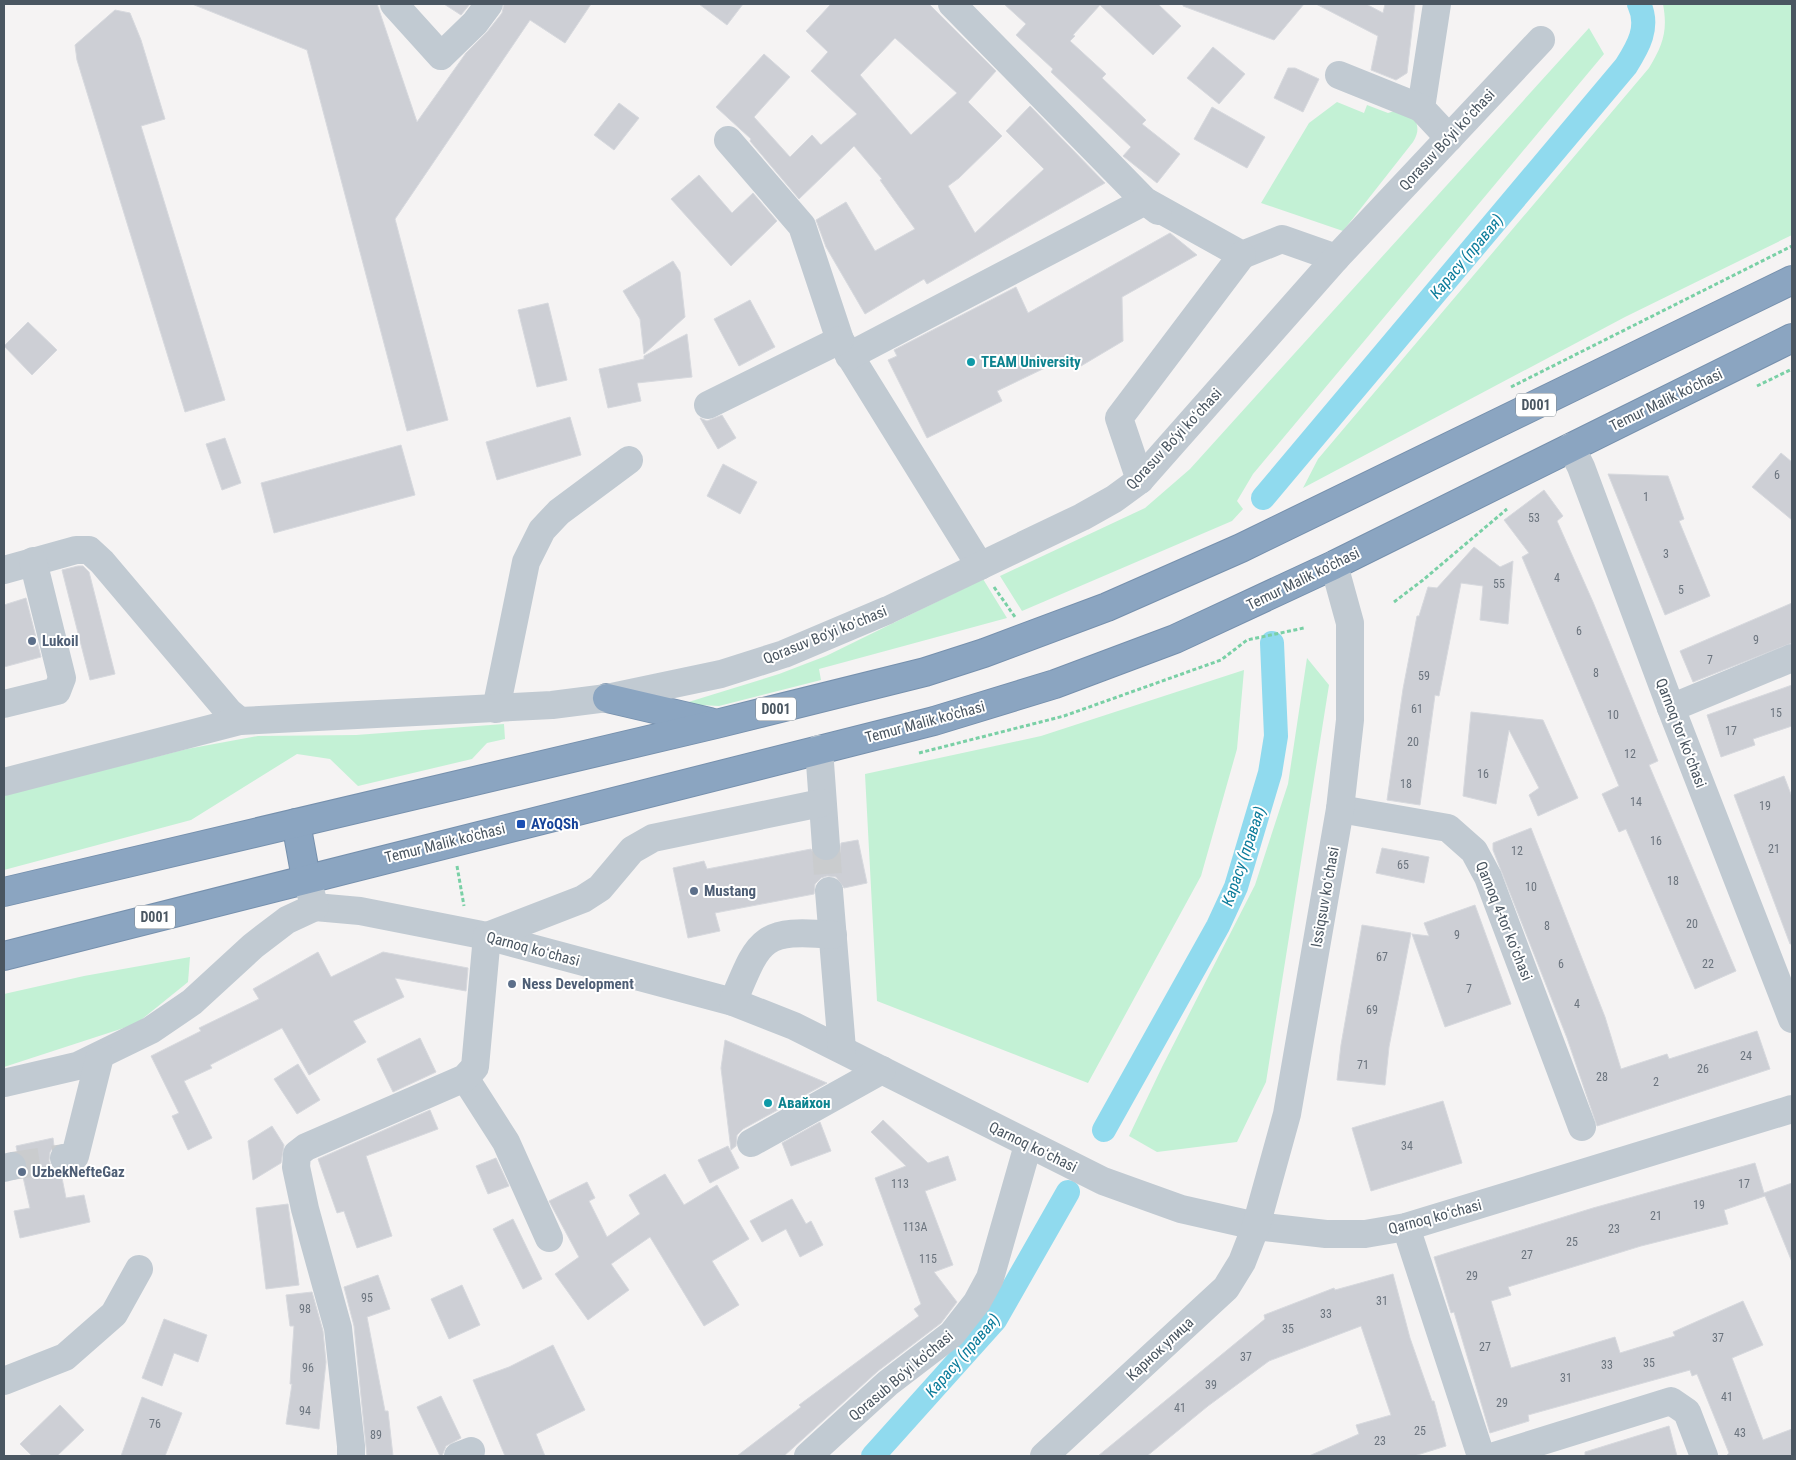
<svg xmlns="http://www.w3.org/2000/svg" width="1796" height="1460" font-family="'Roboto Condensed',sans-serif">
  <rect width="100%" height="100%" fill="#f5f3f3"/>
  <!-- green -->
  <g fill="#c3f1d5">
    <path d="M1663,4h129v231l-167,82 -322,171 15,-29 331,-391c14,-23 19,-37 14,-64z"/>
    <polygon points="1589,28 1604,54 1253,474 1237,501 1243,509 1232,521 1022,611 1000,576 1145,508 1190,469"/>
    <path d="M1337,102l27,11 3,-8 21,8 19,-6c9,13 15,21 6,35l-70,89 -82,-28 48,-80z"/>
    <polygon points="983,579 1007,618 819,669 821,680 719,706 682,704 779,674 826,656"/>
    <polygon points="1307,658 1329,685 1266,1082 1237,1142 1157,1152 1129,1136 1162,1067 1255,885 1288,784"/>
    <polygon points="1244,670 1237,749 1201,876 1088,1083 877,1001 865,774 1041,736"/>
    <polygon points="504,724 505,739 487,743 472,759 358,786 330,759 297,754 191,820 4,870 4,795 187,749 258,736 356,735"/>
    <polygon points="190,957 188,982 136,1024 4,1067 4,994 84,976"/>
  </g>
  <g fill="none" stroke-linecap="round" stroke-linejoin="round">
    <!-- canal -->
    <g stroke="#90daee" stroke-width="24">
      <path d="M1263,498l363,-432c12,-19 24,-39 13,-62"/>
      <polyline points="1104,1130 1218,926 1236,887 1270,773 1276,736 1272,643"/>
      <polyline points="873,1456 995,1320 1068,1192"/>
    </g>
  </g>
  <!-- building -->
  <g fill="#cdcfd5" stroke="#d7d9de" fill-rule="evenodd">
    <polygon points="192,4 377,4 417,122 466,53 487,32 502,13 504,4 591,4 565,43 530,20 395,219 448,420 407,431 307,50"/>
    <polygon points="444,4 470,4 461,15"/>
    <polygon points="699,4 743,4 727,25"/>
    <path d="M831,4h98l67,67 -28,31 34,34 -43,42 -11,8 27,47 69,-64 -38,-38 24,-25 75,77 -178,101 -3,-5 -59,35 -39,-67 -10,-27 30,-18 29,49 40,-22 -35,-49 2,-1 -28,-33 -55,53 -49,-58 1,-2 -35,-32 48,-53 26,23 -36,40 36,40 22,-22 9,10 36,-31 -46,-43 17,-19 -22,-21zM895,38l62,55 -46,42 -51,-60z"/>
    <polygon points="1004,4 1158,4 1181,26 1153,55 1100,5 1073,35 1075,36 1070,41 1106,74 1102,78 1146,120 1142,124 1180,154 1157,183 1123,156 1131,147 1051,72 1053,69 1016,35 1026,24"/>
    <polygon points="1183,4 1304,4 1274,40 1183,6"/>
    <polygon points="1316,4 1366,4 1383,13 1385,4 1415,4 1407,73 1396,80 1371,70 1378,36"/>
    <polygon points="115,10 130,13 141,40 165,119 141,126 225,400 185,412 77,60 75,45"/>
    <polygon points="1213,47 1245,74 1219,104 1187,78"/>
    <polygon points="1288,68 1295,68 1319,79 1303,112 1274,98"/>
    <polygon points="619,103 639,118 614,150 594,135"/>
    <polygon points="1212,107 1265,137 1247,168 1194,139"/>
    <polygon points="699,175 732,213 753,193 777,221 731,266 671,199"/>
    <polygon points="1170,233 1197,255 1122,297 1123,341 1081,366 1074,354 997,391 1002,401 927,438 888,360 897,356 894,350 1016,287 1028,313"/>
    <polygon points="673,261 680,272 685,317 644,354 640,319 623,291"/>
    <polygon points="750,300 775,347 739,366 714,319"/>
    <polygon points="548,303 567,380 537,387 518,310"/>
    <polygon points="28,322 57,350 32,375 4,346"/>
    <polygon points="687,334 692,377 637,383 641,401 608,408 599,369 644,359 644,356"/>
    <polygon points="722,415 736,438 718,449 700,418 707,421"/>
    <polygon points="570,417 581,455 497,480 486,442"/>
    <polygon points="225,438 241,483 222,490 206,444"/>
    <polygon points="401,445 415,495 274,533 261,483"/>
    <polygon points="1781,453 1792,462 1792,520 1752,487"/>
    <polygon points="723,464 757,482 740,514 707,496"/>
    <polygon points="1608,474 1668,476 1684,519 1679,521 1710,596 1665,615"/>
    <polygon points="1544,490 1563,516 1557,521 1593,602 1658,761 1649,765 1736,971 1695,989 1626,829 1619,832 1602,794 1619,786 1522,557 1529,553 1504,520"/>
    <polygon points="1474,547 1500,567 1513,561 1508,624 1480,620 1483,586 1461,583 1439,696 1435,695 1420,805 1387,800 1403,689 1417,616 1419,616 1428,587 1437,588"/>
    <polygon points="78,566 83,566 89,572 115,674 90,680 62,570"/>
    <polygon points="26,598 41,657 4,667 4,605"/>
    <polygon points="1792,603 1792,643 1693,682 1680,651"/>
    <polygon points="1792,685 1792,726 1753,739 1755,745 1721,757 1707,715"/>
    <polygon points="1471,712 1543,720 1578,798 1538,816 1529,795 1539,788 1509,730 1496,804 1463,796"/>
    <polygon points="1784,776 1792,797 1792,944 1790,944 1734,795"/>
    <polygon points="1531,828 1605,1017 1621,1069 1667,1054 1669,1059 1757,1031 1770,1069 1597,1126 1567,1038 1493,850 1493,843"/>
    <polygon points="858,840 867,883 844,888 836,877 827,876 821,878 815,884 814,894 715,913 720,931 688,938 673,868 704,861 707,869 811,849 819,860 828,861 835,859 840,853 841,843"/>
    <polygon points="1382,848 1429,857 1424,883 1376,873"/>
    <polygon points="1475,905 1511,1004 1445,1027 1412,934 1429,936 1424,923"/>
    <polygon points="1362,925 1411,933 1389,1047 1385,1085 1337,1080 1341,1045"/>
    <polygon points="318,952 331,977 383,952 468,968 466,991 395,978 404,997 353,1021 366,1042 309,1075 282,1028 210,1065 212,1068 184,1081 212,1138 188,1150 172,1116 179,1113 151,1056 201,1031 199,1028 259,999 253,989"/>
    <polygon points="420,1038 436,1072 393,1092 377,1059"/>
    <polygon points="725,1040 827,1083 743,1129 737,1135 736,1146 731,1150 721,1068"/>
    <polygon points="298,1064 320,1100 297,1114 274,1079"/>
    <polygon points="1443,1101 1462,1163 1371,1191 1352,1128"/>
    <polygon points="430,1110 438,1129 366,1156 392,1236 357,1248 344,1211 337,1213 318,1159"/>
    <polygon points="883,1120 928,1163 948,1156 956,1180 925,1191 953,1265 934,1272 957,1302 941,1323 878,1371 784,1456 737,1456 801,1407 799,1405 919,1316 914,1309 921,1304 875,1178 906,1166 871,1132"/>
    <polygon points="820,1122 831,1151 791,1166 782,1143"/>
    <polygon points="272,1126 284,1145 281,1163 253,1180 248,1141"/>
    <polygon points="53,1138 54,1146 50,1152 49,1161 52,1168 61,1173 66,1198 84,1195 90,1222 20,1238 14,1211 30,1208 23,1177 27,1171 27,1163 24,1156 17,1151 16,1146"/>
    <polygon points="728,1146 739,1168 710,1183 698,1160"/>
    <polygon points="496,1158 509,1186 488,1194 476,1166"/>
    <polygon points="1755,1163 1764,1193 1792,1183 1792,1262 1765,1196 1724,1210 1728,1224 1641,1246 1508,1287 1511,1295 1491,1301 1511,1368 1615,1337 1620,1353 1675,1336 1673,1332 1743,1301 1763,1345 1732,1358 1763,1440 1792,1429 1792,1456 1726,1456 1729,1453 1697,1374 1692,1376 1690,1370 1528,1415 1529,1421 1490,1433 1454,1312 1451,1313 1434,1257 1593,1208"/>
    <polygon points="665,1174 684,1205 717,1185 749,1239 712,1261 739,1305 704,1326 650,1237 611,1264 629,1290 588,1320 555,1274 579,1257 549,1201 587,1182 595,1198 589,1201 607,1237 640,1214 629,1195"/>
    <polygon points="792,1199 806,1224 811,1221 823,1245 800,1257 786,1229 762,1242 750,1221"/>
    <polygon points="288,1204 299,1285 266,1289 256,1208"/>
    <polygon points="513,1219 542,1279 523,1289 493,1229"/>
    <polygon points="1393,1274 1410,1338 1432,1401 1434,1401 1446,1446 1414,1456 1309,1456 1359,1434 1356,1425 1391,1415 1361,1326 1269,1361 1208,1406 1147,1456 1098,1456 1265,1319 1264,1315 1334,1288 1335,1290"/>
    <polygon points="378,1275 390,1309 367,1317 385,1411 388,1411 393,1456 367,1456 354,1326 344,1287"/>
    <polygon points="462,1285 480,1325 449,1339 431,1299"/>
    <polygon points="312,1292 323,1331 326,1362 319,1429 286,1424 292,1384 290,1384 294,1326 290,1326 286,1295"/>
    <polygon points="164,1319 207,1335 198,1362 174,1353 162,1386 142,1378"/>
    <polygon points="553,1345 585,1410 536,1434 545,1456 505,1456 473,1380 509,1367"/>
    <polygon points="441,1396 461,1438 446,1446 442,1456 440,1456 417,1407"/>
    <polygon points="142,1397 182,1413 165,1456 121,1456"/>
    <polygon points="60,1405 84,1430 57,1456 32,1456 20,1444"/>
    <polygon points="1669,1426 1677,1456 1585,1456 1585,1452"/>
  </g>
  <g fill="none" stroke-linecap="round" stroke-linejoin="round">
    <!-- minor-tunnel -->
    <g stroke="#caccce" stroke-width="28" stroke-dasharray="28 14" stroke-linecap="butt">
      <polyline points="826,846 829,891"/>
      <polyline points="12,1166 64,1158"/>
    </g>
    <!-- highway casing -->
    <g stroke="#7690ad" stroke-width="30">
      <g id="highway">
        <polyline points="607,698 710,722"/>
        <polyline points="296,823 306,878"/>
        <polyline points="4,892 716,724 925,672 984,653 1107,607 1241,548 1792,280"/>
        <polyline points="4,956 934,721 1055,684 1175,639 1334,565 1792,338"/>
      </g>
    </g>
    <!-- path -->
    <g stroke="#7ad0a6" stroke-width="3" stroke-dasharray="4 2.5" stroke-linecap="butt">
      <polyline points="1757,386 1792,369"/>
      <polyline points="1511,387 1792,246"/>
      <polyline points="994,587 1015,617"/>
      <polyline points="1394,602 1423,580 1507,509"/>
      <polyline points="919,753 1064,716 1221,660 1247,640 1304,628"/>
      <polyline points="457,866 464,906"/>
    </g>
    <!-- minor -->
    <g stroke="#c1cad2" stroke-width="28">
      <polyline points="394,4 441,56 475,23 489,4"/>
      <polyline points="952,4 1145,201 1242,255 1282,239 1336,258"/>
      <polyline points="1437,4 1421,108 1449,138"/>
      <polyline points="1339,75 1421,108"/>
      <polyline points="728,140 802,226 840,340 980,566"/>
      <polyline points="849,356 1145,201 1158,211"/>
      <polyline points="708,405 840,340"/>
      <polyline points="1571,447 1581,467 1671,708 1792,1019"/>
      <polyline points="1140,480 1119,418 1242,255"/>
      <polyline points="4,570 76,550 89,550 102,562 229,712 240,721"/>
      <polyline points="4,704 57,691 62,678 33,561"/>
      <polyline points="1671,708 1792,658"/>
      <polyline points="496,709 526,562 542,530 559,512 629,460"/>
      <polyline points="819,749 826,846"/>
      <polyline points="4,782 240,721 552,705 607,698 721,674 784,654 888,610 1082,517 1114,499 1140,480 1336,258 1541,40"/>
      <polyline points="1340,809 1448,828 1474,851 1488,877 1582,1127"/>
      <polyline points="306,878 315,907 360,911 487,936 733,1002 794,1026 1103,1181 1181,1209 1256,1226 1326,1234 1365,1234 1406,1227 1792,1109"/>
      <polyline points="829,891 842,1049"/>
      <path d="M733,1002c26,-62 27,-74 100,-67"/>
      <polyline points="465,1078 506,1142 549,1238"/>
      <polyline points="4,1083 77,1066 151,1030 192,1002 253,946 287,920 315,907"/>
      <polyline points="751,1143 882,1070"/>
      <polyline points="64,1158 75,1156 100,1056"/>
      <polyline points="4,1168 12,1166"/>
      <polyline points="1406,1227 1481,1456"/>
      <polyline points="4,1381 65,1357 114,1314 139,1269"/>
      <polyline points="351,1456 351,1446 338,1328 305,1209 296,1167 297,1154 306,1147 465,1078 475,1067 487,936 583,899 600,888 632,850 653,838 821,803"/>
      <polyline points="458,1456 471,1451"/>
      <polyline points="808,1456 888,1383 952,1334 977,1302 990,1278 1028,1145"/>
      <polyline points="1044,1456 1226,1288 1242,1262 1256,1226 1287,1114 1340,809 1350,720 1350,623 1334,565"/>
      <polyline points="1494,1456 1671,1401 1687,1412 1704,1456"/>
    </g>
    <!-- highway -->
    <use href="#highway" stroke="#8ba5c1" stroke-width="28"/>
  </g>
  <!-- markers -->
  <g fill="#0f9aa8" stroke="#fff" stroke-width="2">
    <circle cx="971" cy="362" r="5"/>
    <circle cx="768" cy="1103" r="5"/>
  </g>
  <g fill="#5c6f8a" stroke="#fff" stroke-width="2">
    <circle cx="32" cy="641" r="5"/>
    <circle cx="694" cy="891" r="5"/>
    <circle cx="512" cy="984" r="5"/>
    <circle cx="22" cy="1172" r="5"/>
  </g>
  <rect fill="#1a4fb4" stroke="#fff" stroke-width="2" x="516" y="819" width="10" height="10" rx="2.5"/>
  <g text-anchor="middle" stroke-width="4" stroke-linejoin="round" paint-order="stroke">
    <!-- number labels -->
    <g font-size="12" fill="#6b747e">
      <text x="1777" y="479">6</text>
      <text x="1646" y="501">1</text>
      <text x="1534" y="522">53</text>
      <text x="1666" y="558">3</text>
      <text x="1557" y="582">4</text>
      <text x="1499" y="588">55</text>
      <text x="1681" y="594">5</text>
      <text x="1579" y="635">6</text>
      <text x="1756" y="644">9</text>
      <text x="1710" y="664">7</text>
      <text x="1596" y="677">8</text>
      <text x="1424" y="680">59</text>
      <text x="1417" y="713">61</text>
      <text x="1776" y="717">15</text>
      <text x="1613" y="719">10</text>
      <text x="1731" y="735">17</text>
      <text x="1413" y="746">20</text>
      <text x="1630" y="758">12</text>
      <text x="1483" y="778">16</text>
      <text x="1406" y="788">18</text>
      <text x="1636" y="806">14</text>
      <text x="1765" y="810">19</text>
      <text x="1656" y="845">16</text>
      <text x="1774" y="853">21</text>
      <text x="1517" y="855">12</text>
      <text x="1403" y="869">65</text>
      <text x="1673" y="885">18</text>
      <text x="1531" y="891">10</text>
      <text x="1692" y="928">20</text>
      <text x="1547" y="930">8</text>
      <text x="1457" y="939">9</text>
      <text x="1382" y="961">67</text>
      <text x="1561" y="968">6</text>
      <text x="1708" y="968">22</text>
      <text x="1469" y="993">7</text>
      <text x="1577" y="1008">4</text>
      <text x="1372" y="1014">69</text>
      <text x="1746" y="1060">24</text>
      <text x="1363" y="1069">71</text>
      <text x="1703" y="1073">26</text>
      <text x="1602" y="1081">28</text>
      <text x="1656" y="1086">2</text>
      <text x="1407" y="1150">34</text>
      <text x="900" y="1188">113</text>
      <text x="1744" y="1188">17</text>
      <text x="1699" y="1209">19</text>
      <text x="1656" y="1220">21</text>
      <text x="915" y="1231">113A</text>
      <text x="1614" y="1233">23</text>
      <text x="1572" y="1246">25</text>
      <text x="1527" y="1259">27</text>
      <text x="928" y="1263">115</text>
      <text x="1472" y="1280">29</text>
      <text x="367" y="1302">95</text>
      <text x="1382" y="1305">31</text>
      <text x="305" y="1313">98</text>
      <text x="1326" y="1318">33</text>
      <text x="1288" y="1333">35</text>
      <text x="1718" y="1342">37</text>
      <text x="1485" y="1351">27</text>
      <text x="1246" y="1361">37</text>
      <text x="1649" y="1367">35</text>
      <text x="1607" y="1369">33</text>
      <text x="308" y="1372">96</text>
      <text x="1566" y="1382">31</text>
      <text x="1211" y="1389">39</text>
      <text x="1727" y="1401">41</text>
      <text x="1502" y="1407">29</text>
      <text x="1180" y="1412">41</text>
      <text x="305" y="1415">94</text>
      <text x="155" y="1428">76</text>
      <text x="1420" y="1435">25</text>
      <text x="1740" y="1437">43</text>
      <text x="376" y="1439">89</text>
      <text x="1380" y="1445">23</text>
    </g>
    <!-- shield labels -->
    <g fill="#fff" stroke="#808990" stroke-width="1">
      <rect x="1516" y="393.5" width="40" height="23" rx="4"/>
      <rect x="756" y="697.5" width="40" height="23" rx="4"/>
      <rect x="135" y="905.5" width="40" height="23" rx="4"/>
    </g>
    <g font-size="14" font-weight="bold" fill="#4a5661">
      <text x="1536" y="410">D001</text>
      <text x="776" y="714">D001</text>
      <text x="155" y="922">D001</text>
    </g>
    <!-- street labels -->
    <g font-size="15" fill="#4a5661" stroke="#fff">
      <text transform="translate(1447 140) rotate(-47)" y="5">Qorasuv Bo‘yi koʻchasi</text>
      <text transform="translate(1666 400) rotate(-26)" y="5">Temur Malik ko'chasi</text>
      <text transform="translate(1174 439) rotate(-47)" y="5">Qorasuv Bo‘yi koʻchasi</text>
      <text transform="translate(1303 579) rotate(-26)" y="5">Temur Malik ko'chasi</text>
      <text transform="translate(825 635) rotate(-22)" y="5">Qorasuv Bo‘yi koʻchasi</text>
      <text transform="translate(925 722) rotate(-15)" y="5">Temur Malik ko'chasi</text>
      <text transform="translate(1681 733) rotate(69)" y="5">Qarnoq tor koʻchasi</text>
      <text transform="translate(445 843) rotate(-14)" y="5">Temur Malik ko'chasi</text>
      <text transform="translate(1325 897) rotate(-80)" y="5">Issiqsuv koʻchasi</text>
      <text transform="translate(1504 921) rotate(68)" y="5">Qarnoq 4-tor koʻchasi</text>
      <text transform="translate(533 949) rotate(15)" y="5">Qarnoq koʻchasi</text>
      <text transform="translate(1033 1147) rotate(26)" y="5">Qarnoq koʻchasi</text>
      <text transform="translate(1435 1217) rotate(-15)" y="5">Qarnoq koʻchasi</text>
      <text transform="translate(1160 1349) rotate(-43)" y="5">Карнок улица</text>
      <text transform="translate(901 1376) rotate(-40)" y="5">Qorasub Bo'yi ko'chasi</text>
    </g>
    <!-- culture labels -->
    <g font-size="15" font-weight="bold" fill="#0d838f" stroke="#fff" text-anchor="start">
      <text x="981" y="367">TEAM University</text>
      <text x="778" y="1108">Авайхон</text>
    </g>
    <!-- service labels -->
    <g font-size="15" font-weight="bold" fill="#4e5e75" stroke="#fff" text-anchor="start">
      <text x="42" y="646">Lukoil</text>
      <text x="704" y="896">Mustang</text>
      <text x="522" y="989">Ness Development</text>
      <text x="32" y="1177">UzbekNefteGaz</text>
    </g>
    <!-- transit labels -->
    <g font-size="15" font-weight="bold" fill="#164399" stroke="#fff" text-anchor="start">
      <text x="531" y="829">AYoQSh</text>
    </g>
    <!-- water labels -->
    <g font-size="16" font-style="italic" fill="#0c7c9b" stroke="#fff">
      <text transform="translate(1466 256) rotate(-50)" y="6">Карасу (правая)</text>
      <text transform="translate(1243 856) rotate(-71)" y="6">Карасу (правая)</text>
      <text transform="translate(962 1355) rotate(-49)" y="6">Карасу (правая)</text>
    </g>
  </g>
  <!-- border -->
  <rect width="1796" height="1460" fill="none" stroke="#4a5661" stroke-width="10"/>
</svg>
